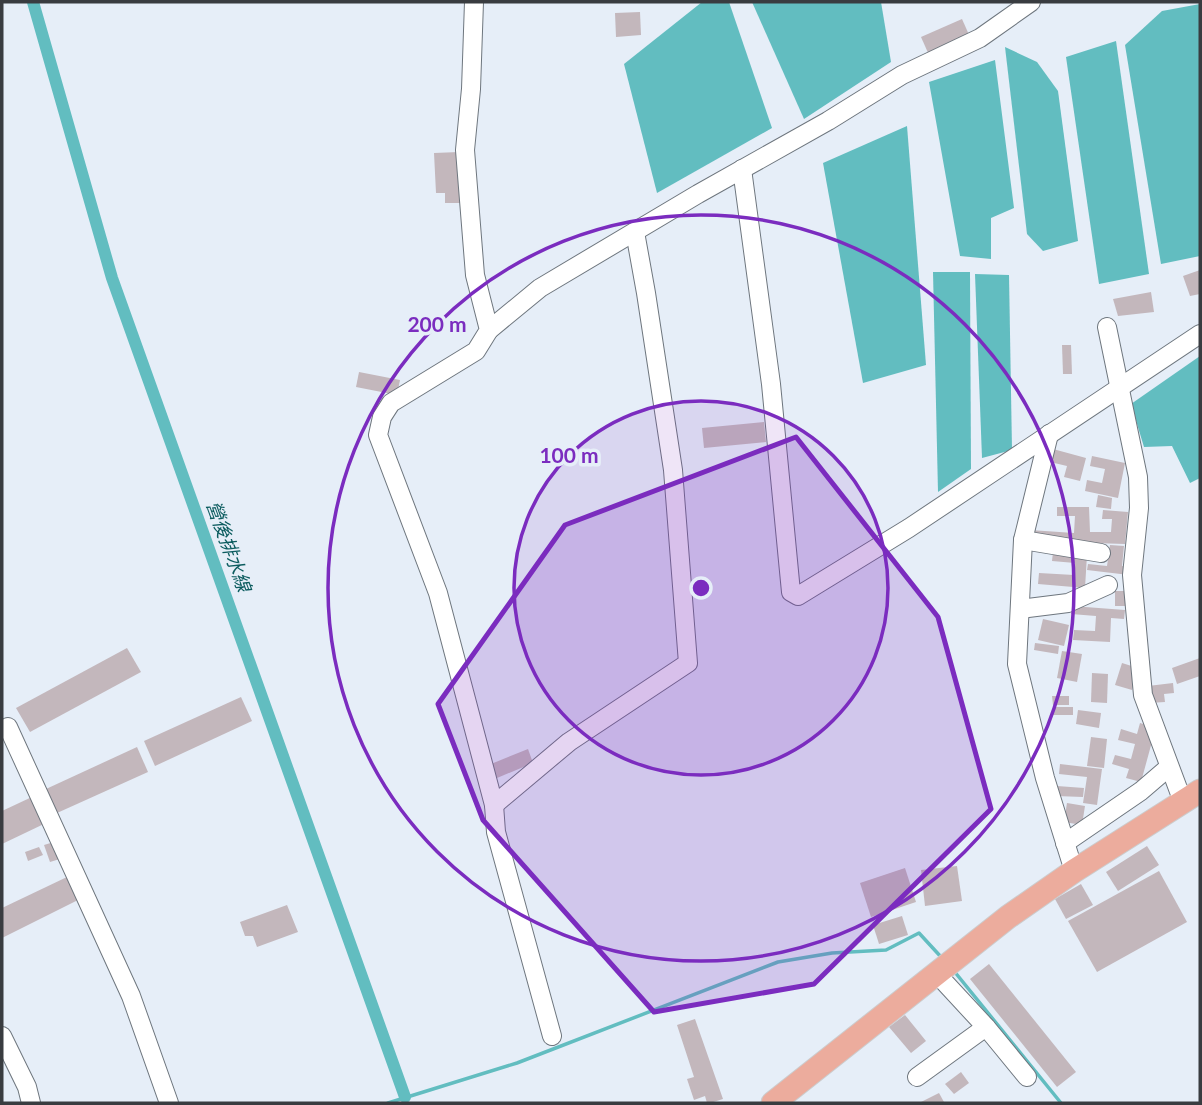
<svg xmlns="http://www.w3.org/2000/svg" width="1202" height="1105" font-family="Lato,'Noto Sans TC',sans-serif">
  <rect width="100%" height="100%" fill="#e6eef8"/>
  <!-- water -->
  <g fill="#62bdc0">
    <polygon points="702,2 729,2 772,128 657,193 624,64"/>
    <polygon points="752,2 881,2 891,62 804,119"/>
    <polygon points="1200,4 1200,256 1161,264 1125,45 1162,11"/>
    <polygon points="1116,41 1149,274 1099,284 1066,57"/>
    <polygon points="1005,47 1037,62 1058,91 1078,241 1043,251 1027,234"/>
    <polygon points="995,60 1014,208 991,218 991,259 960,256 929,82"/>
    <polygon points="907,126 926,365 863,383 823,163"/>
    <polygon points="933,272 970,272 971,469 938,492"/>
    <polygon points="975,274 1009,275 1012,450 982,458"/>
    <polygon points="1200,356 1200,478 1190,483 1172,446 1144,447 1131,404"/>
  </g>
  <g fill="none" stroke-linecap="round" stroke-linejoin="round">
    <!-- stream -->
    <g stroke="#62bdc0" stroke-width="3.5">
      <polyline points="954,971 1061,1103"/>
      <polyline points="388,1103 517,1063 778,962 832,953 886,950 919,933 942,958"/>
    </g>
    <!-- canal -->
    <polyline stroke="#62bdc0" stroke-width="12" points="33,2 112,278 405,1097"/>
  </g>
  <!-- building -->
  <g fill="#c3b7bc">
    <polygon points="640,12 641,35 616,37 615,13"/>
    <polygon points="962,19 970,37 929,55 921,37"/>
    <polygon points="459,152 461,203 445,203 445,193 436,193 434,153"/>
    <polygon points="1200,270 1200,294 1190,296 1183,276"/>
    <polygon points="1151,292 1154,312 1118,316 1113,299"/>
    <polygon points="1062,345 1071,345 1072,374 1063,374"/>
    <polygon points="359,372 400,380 397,395 356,387"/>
    <polygon points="764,422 766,442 704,448 702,428"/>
    <polygon points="1053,449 1086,458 1080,481 1064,477 1067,466 1050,462"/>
    <polygon points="1092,456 1125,463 1118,498 1085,491 1087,480 1102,483 1105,469 1090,466"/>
    <polygon points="1098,495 1112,498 1111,509 1096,507"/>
    <polygon points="1057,507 1089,507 1090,532 1111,532 1112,519 1102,519 1103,510 1128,512 1125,544 1030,541 1030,530 1074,533 1075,516 1057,516"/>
    <polygon points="1110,545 1124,546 1122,566 1130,567 1129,575 1087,570 1088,564 1107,566"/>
    <polygon points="1053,552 1087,555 1085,588 1038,584 1039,573 1074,575 1075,563 1052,561"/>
    <rect x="1115" y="591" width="17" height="15"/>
    <polygon points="1072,606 1125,610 1124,619 1111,618 1110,642 1073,640 1074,630 1095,631 1096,616 1071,614"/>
    <polygon points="1043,619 1069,625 1064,646 1038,640"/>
    <polygon points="1035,643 1059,646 1058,654 1034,650"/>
    <polygon points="127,648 141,672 30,732 16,708"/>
    <polygon points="1062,651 1082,654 1077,682 1057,678"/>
    <polygon points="1200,658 1200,676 1177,684 1172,668"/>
    <polygon points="1122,663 1138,668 1132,690 1115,685"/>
    <polygon points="1092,673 1108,674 1107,703 1091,702"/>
    <polygon points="1173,683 1174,693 1164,694 1165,702 1149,703 1148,686"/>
    <polygon points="1052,696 1069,696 1069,705 1053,705"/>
    <polygon points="241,697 252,721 155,766 144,741"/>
    <rect x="1053" y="707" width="20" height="8"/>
    <polygon points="1078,710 1101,713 1099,728 1076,724"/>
    <polygon points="1140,723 1150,726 1153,738 1141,782 1126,778 1129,769 1112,764 1115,755 1131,759 1135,744 1118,740 1121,729 1137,734"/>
    <polygon points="1091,737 1107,739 1104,768 1087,766"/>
    <polygon points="137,747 148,772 57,813 46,789"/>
    <polygon points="528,749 533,763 497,778 491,764"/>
    <polygon points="1060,764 1102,769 1097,805 1083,803 1087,777 1059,774"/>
    <polygon points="1057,786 1084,788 1083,797 1056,796"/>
    <polygon points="34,796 46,823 2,844 2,811"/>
    <polygon points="1067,803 1085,806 1082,825 1064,822"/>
    <polygon points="57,841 63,858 50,862 44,845"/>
    <polygon points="1147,846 1159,865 1118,891 1106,872"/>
    <polygon points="39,847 43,855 28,861 25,852"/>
    <polygon points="957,866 962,901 925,906 921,870"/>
    <polygon points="905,868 916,902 871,917 860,883"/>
    <polygon points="1159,871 1187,922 1097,972 1068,921"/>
    <polygon points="67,877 78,900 2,938 2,908"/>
    <polygon points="1081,884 1093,905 1066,919 1055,899"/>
    <polygon points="287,905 298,932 257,947 253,936 245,936 240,922"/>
    <polygon points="902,916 908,935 879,944 873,925"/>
    <polygon points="989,964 1076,1072 1057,1087 970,979"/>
    <polygon points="905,1015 926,1041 911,1053 889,1027"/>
    <polygon points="695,1019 723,1099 710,1103 707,1103 705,1096 694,1100 687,1079 694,1077 677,1025"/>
    <polygon points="961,1072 969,1083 954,1094 945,1084"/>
    <polygon points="939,1093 944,1102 919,1103"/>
  </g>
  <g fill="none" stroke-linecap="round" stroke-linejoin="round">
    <!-- minor casing -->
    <g stroke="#6e767e" stroke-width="20">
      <g id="minor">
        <polyline points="474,2 471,89 465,150 475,275 489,330 476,351 391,403 382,417 378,435 438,593 494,805 496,832 552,1036"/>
        <polyline points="742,169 771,384 791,592 798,596 909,528 1200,334"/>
        <polyline points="1107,327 1138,477 1139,508 1132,575 1143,695 1183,802"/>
        <polyline points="489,330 540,288 698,194 828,121 902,75 980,38 1031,2"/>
        <polyline points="1049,434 1023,540 1017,664 1045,778 1074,871"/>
        <polyline points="1023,540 1101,553"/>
        <polyline points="1020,609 1068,603 1108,585"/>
        <polyline points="8,727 131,996 169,1103"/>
        <polyline points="494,805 569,742 688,663 673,470 646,293 635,232"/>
        <polyline points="1065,843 1141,791 1169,767"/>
        <polyline points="936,973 986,1027 1027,1077"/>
        <polyline points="2,1036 27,1087 31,1103"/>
        <polyline points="917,1077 986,1027"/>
      </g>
    </g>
    <!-- major casing -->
    <g stroke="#cccccd" stroke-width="25">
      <polyline id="major" points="773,1103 1008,917 1074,871 1200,791"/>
    </g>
    <!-- minor -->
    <use href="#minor" stroke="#fff" stroke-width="18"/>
    <!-- major -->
    <use href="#major" stroke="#ecac9d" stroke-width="23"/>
  </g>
  <!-- marked area -->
  <path fill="#7b2cbf" fill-opacity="0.2" stroke="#7b2cbf" stroke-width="5" stroke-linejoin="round" d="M796,437l142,180 53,192 -177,175 -160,28 -171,-192 -45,-116 127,-179z"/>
  <!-- distance rings -->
  <circle cx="701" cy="588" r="187" fill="#7b2cbf" fill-opacity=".12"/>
  <g fill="none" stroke="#7b2cbf" stroke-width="3.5">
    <circle cx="701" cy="588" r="187"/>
    <circle cx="701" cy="588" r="373"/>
  </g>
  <g text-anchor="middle" stroke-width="7" stroke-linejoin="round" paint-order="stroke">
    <!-- water labels -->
    <g font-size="19" font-style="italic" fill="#0c5c5f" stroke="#e6eef8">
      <text transform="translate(229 546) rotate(70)" y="7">營後排水線</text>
    </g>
  </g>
  <circle cx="701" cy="588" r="10" fill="#7b2cbf" stroke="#e6eef8" stroke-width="3.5"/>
  <g font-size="21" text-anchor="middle" font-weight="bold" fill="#7b2cbf" stroke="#e6eef8" stroke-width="7" stroke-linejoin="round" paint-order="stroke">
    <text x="437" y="332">200 m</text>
    <text x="569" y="463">100 m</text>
  </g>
  <!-- border -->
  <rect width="1202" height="1105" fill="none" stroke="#393c40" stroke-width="7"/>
</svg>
